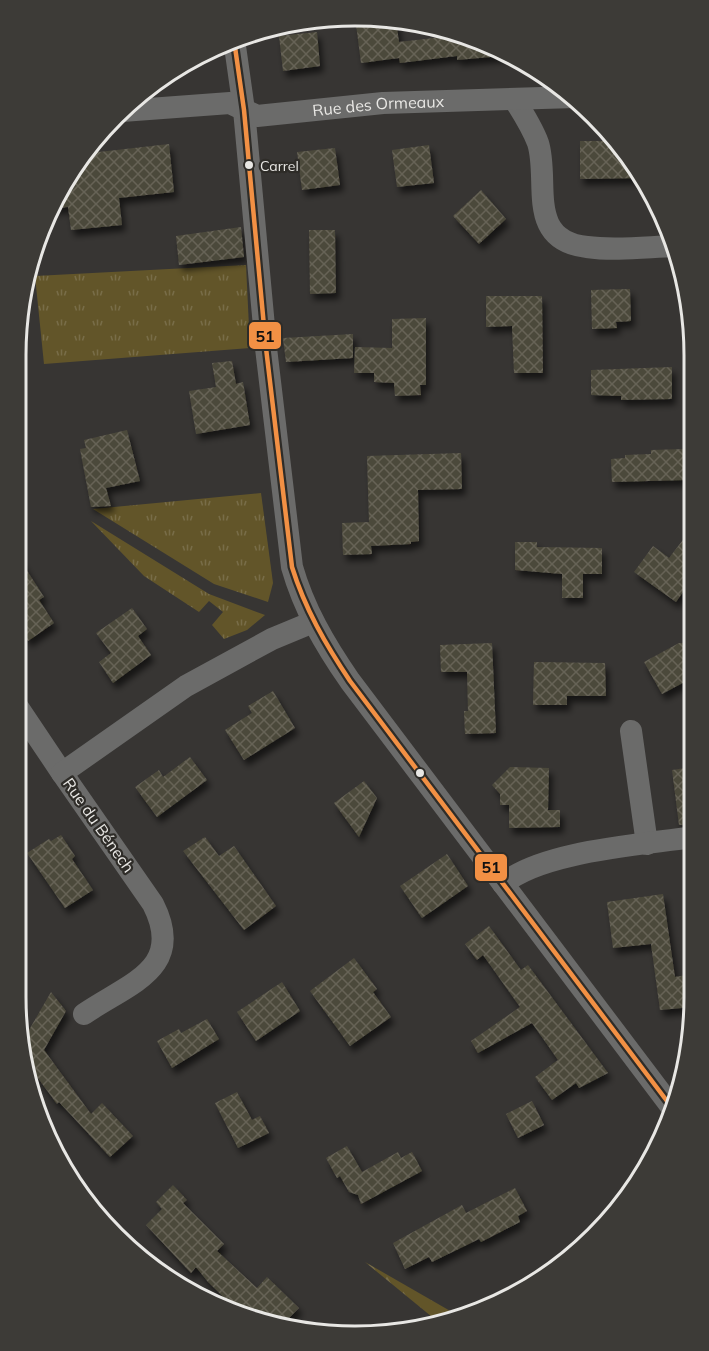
<svg xmlns="http://www.w3.org/2000/svg" width="709" height="1351" font-family="Mulish,sans-serif">
  <defs>
    <pattern id="grass-tufts" width="24" height="20" patternUnits="userSpaceOnUse" patternTransform="scale(1.5)"><rect width="24" height="20" fill="#625529"/><path d="M3 7l-1-3M5 7V3M7 7l1-3M15 17l-1-3M17 17v-4M19 17l1-3" fill="none" stroke="#786d48"/></pattern>
    <pattern id="forest-firs" width="22" height="20" patternUnits="userSpaceOnUse" patternTransform="scale(1.5)"><rect width="22" height="20" fill="#625529"/><path d="M5 1l3.5 6h-7zM16 11l3.5 6h-7z" fill="#786d48"/></pattern>
    <pattern id="building-cross-hatch" width="8" height="8" patternUnits="userSpaceOnUse" patternTransform="scale(1.5)"><rect width="8" height="8" fill="#4c493b"/><path d="M0 0l8 8M0 8l8-8" fill="none" stroke="#666357"/></pattern>
    <filter id="shadow"><feDropShadow dx="3.5" dy="6" stdDeviation="3" flood-color="#0009"/></filter>
  </defs>
  <rect width="100%" height="100%" fill="#373533"/>
  <!-- grass -->
  <g fill="url(#grass-tufts)">
    <polygon points="246,265 250,348 44,364 35,276"/>
    <polygon points="261,493 273,583 268,602 214,584 93,509"/>
    <polygon points="91,521 209,594 265,615 247,630 224,639 212,625 223,612 209,601 199,612 144,576"/>
  </g>
  <!-- forest -->
  <g fill="url(#forest-firs)">
    <polygon points="128,1243 183,1287 166,1279"/>
    <polygon points="365,1262 459,1316 437,1321"/>
  </g>
  <!-- building -->
  <g fill="url(#building-cross-hatch)" filter="url(#shadow)">
    <polygon points="389,19 396,21 399,42 451,36 505,50 513,55 457,60 457,56 400,63 399,58 361,63 356,24"/>
    <polygon points="317,32 320,66 283,71 279,36"/>
    <polygon points="580,141 617,141 641,178 580,179"/>
    <polygon points="169,144 174,192 119,198 122,225 71,230 68,207 49,209 90,153"/>
    <polygon points="429,145 434,183 397,187 392,150"/>
    <polygon points="335,148 340,185 302,190 297,152"/>
    <polygon points="481,190 506,219 479,244 453,216"/>
    <polygon points="241,227 244,257 179,265 176,236"/>
    <polygon points="309,230 335,230 336,293 310,294"/>
    <polygon points="630,289 631,321 616,322 617,328 592,329 591,290"/>
    <polygon points="486,296 542,296 543,373 514,373 512,326 486,327"/>
    <polygon points="426,318 426,385 420,385 421,395 395,396 394,383 374,382 374,373 354,373 355,347 392,348 392,319"/>
    <polygon points="353,334 353,358 286,362 283,338"/>
    <polygon points="232,361 236,384 243,382 250,425 196,434 189,391 216,387 212,363"/>
    <polygon points="672,367 672,399 621,400 621,396 591,395 591,370"/>
    <polygon points="127,430 140,481 106,488 111,506 91,507 80,449 86,448 84,440"/>
    <polygon points="685,449 686,480 612,482 611,459 625,458 625,455 651,454 651,450"/>
    <polygon points="461,453 462,489 418,490 419,541 411,542 411,544 371,546 372,554 343,555 342,523 369,522 367,456"/>
    <polygon points="692,528 692,558 684,569 692,574 692,579 676,602 634,572 653,546 669,558"/>
    <polygon points="515,542 537,542 537,547 602,548 602,574 583,574 583,598 562,598 562,574 515,570"/>
    <polygon points="15,552 44,597 39,600 54,623 28,641 15,623"/>
    <polygon points="132,608 147,629 138,636 151,655 113,683 99,662 111,653 96,633"/>
    <polygon points="492,643 496,733 465,734 464,711 468,711 467,672 441,672 440,645"/>
    <polygon points="679,643 692,643 692,678 662,694 644,662"/>
    <polygon points="534,662 605,663 606,696 567,696 567,705 533,705"/>
    <polygon points="273,691 295,728 244,760 225,730 252,713 248,706"/>
    <polygon points="190,757 207,780 157,817 135,787 159,770 163,777"/>
    <polygon points="510,767 549,768 548,810 560,810 560,827 509,828 509,805 500,805 500,794 492,785"/>
    <polygon points="692,767 693,824 679,825 672,770"/>
    <polygon points="364,781 377,798 359,837 334,803"/>
    <polygon points="61,835 75,856 72,859 93,890 65,908 27,853 49,839 51,841"/>
    <polygon points="205,837 219,856 234,846 276,906 244,930 183,851"/>
    <polygon points="447,854 468,886 422,918 400,886"/>
    <polygon points="663,894 675,977 693,974 693,1007 660,1010 651,944 613,948 607,902"/>
    <polygon points="489,926 521,970 528,965 608,1073 579,1088 576,1083 552,1100 535,1077 558,1060 532,1023 478,1053 471,1041 520,1007 483,955 477,960 465,944"/>
    <polygon points="354,958 377,989 373,992 391,1017 350,1046 310,991"/>
    <polygon points="282,982 300,1011 256,1041 237,1012"/>
    <polygon points="51,992 66,1011 44,1050 91,1114 102,1103 133,1136 110,1157 59,1102 57,1104 32,1070 28,1077 18,1015 29,1030"/>
    <polygon points="207,1019 219,1039 172,1068 157,1041 179,1029 181,1033"/>
    <polygon points="237,1092 252,1120 260,1116 269,1133 238,1148 215,1103"/>
    <polygon points="532,1101 544,1125 518,1138 506,1114"/>
    <polygon points="347,1146 362,1172 398,1152 401,1158 412,1152 422,1171 361,1204 358,1195 349,1192 340,1176 337,1178 326,1158"/>
    <polygon points="173,1185 187,1200 183,1203 224,1244 217,1251 257,1288 267,1277 299,1308 281,1326 267,1325 239,1312 208,1282 196,1267 191,1273 146,1225 162,1209 156,1202"/>
    <polygon points="515,1188 527,1211 518,1216 520,1222 481,1242 479,1239 432,1262 429,1257 405,1269 393,1243 462,1205 466,1213"/>
  </g>
  <g fill="none" stroke-linecap="round" stroke-linejoin="round">
    <!-- street -->
    <g stroke="#6b6b6a" stroke-width="22">
      <path d="M234,39l10,71 22,238 26,219c12,42 33,78 58,114l320,424"/>
      <path d="M514,99c9,14 18,28 24,44 12,38 -13,97 49,104 28,4 59,0 87,-1"/>
      <path id="s1" d="M122,111l108,-8 27,13 126,-13 193,-6"/>
      <polyline points="15,703 62,773"/>
      <polyline points="631,731 647,844"/>
      <path d="M503,884c39,-33 138,-39 190,-47"/>
      <path d="M84,1014c45,-31 102,-45 69,-110l-91,-131 124,-87 86,-47 41,-17"/>
    </g>
    <!-- bus-1 casing -->
    <g stroke="#2e2c28" stroke-width="9">
      <path id="bus-1" d="M234,40l10,70 22,238 26,219c13,42 34,78 58,114l320,424"/>
    </g>
    <!-- bus-1 -->
    <use href="#bus-1" stroke="#f29044" stroke-width="4.5"/>
  </g>
  <!-- markers -->
  <g fill="#e8e7e4" stroke="#2e2c28" stroke-width="2">
    <circle cx="249" cy="165" r="5"/>
    <circle cx="420" cy="773" r="5"/>
  </g>
  <g text-anchor="middle" stroke-width="4.5" stroke-linejoin="round" paint-order="stroke">
    <!-- bus labels -->
    <g font-size="14" fill="#e8e7e4" stroke="#2e2c28" text-anchor="start">
      <text x="260" y="171">Carrel</text>
    </g>
    <!-- street labels -->
    <g font-size="16" fill="#e8e7e4" stroke="#2e2c28">
      <text dy="6" stroke="none"><textPath href="#s1" startOffset="260">Rue des Ormeaux</textPath></text>
      <text transform="translate(99 825) rotate(55)" y="6">Rue du Bénech</text>
    </g>
  </g>
  <!-- crop -->
  <path d="M0 0H709V1351H0ZM355 26H355A329 329 0 0 1 684 355V997A329 329 0 0 1 355 1326H355A329 329 0 0 1 26 997V355A329 329 0 0 1 355 26Z" fill="#3d3b37" fill-rule="evenodd"/>
  <path fill="none" stroke="#e8e7e4" stroke-width="3" d="M355 26H355A329 329 0 0 1 684 355V997A329 329 0 0 1 355 1326H355A329 329 0 0 1 26 997V355A329 329 0 0 1 355 26Z"/>
  <g stroke="#2e2c28" stroke-width="2">
    <rect x="248" y="321" width="34" height="29" rx="6" fill="#f29044"/>
    <rect x="474" y="853" width="34" height="29" rx="6" fill="#f29044"/>
  </g>
  <g font-size="16" text-anchor="middle" font-weight="bold" fill="#111">
    <text x="265" y="342">51</text>
    <text x="491" y="873">51</text>
  </g>
</svg>
